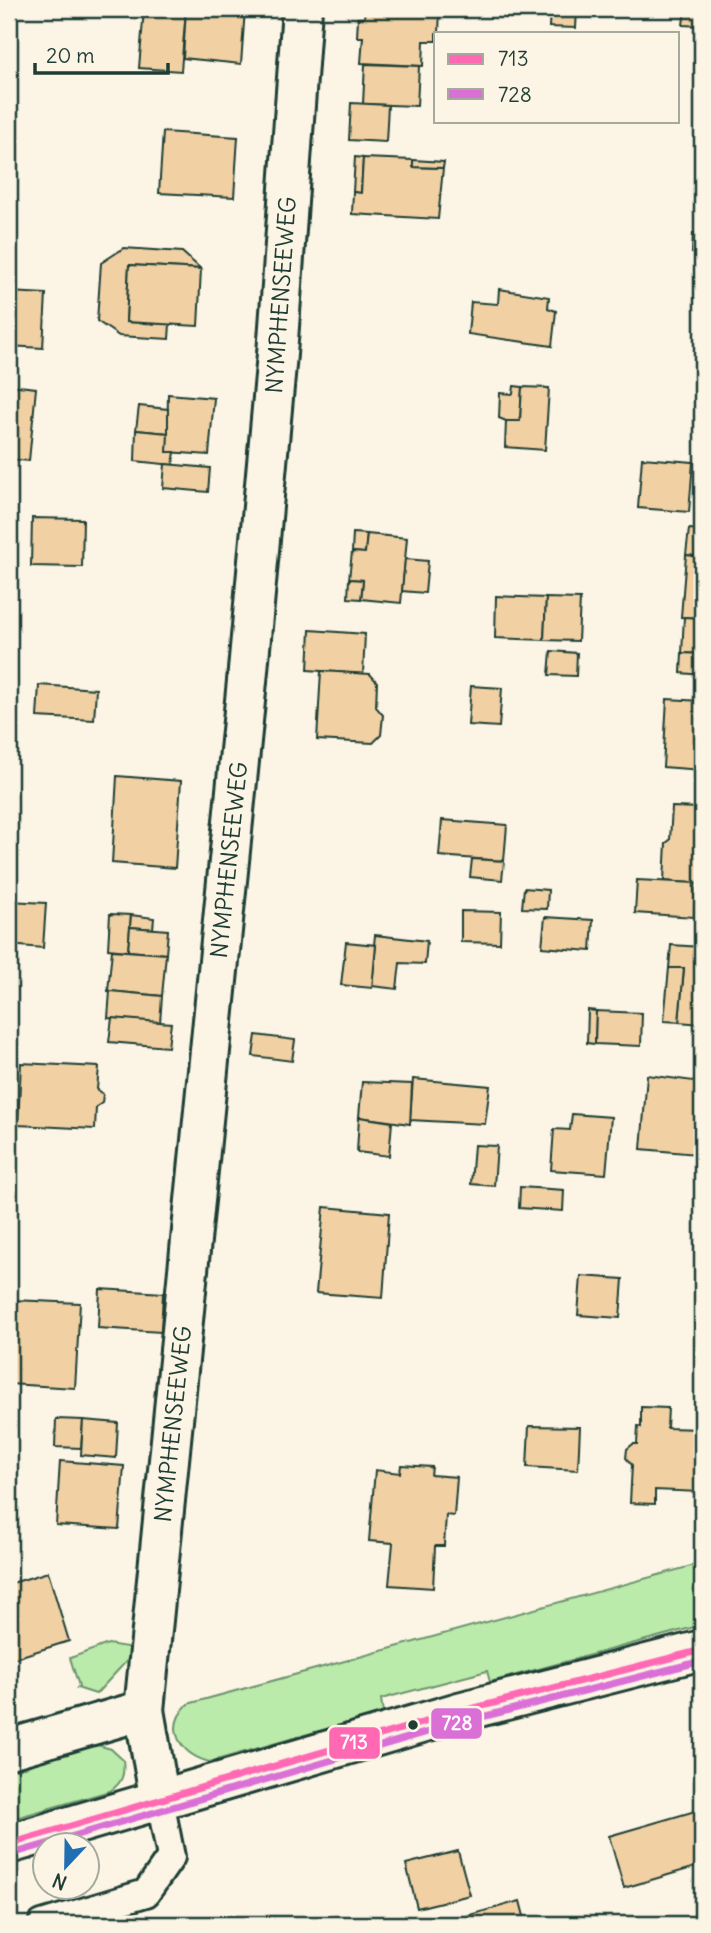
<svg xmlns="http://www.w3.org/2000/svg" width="711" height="1933" font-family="Delius,sans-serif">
  <rect width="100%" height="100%" fill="#fcf5e5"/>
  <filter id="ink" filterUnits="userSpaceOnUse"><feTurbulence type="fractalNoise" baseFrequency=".0143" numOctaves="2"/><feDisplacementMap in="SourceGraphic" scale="14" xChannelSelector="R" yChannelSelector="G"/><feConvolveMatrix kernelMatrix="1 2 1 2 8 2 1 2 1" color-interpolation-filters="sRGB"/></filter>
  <g filter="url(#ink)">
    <!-- green -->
    <g fill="#bbebaa" stroke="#6d946f" stroke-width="2">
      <path d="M702,1563v60l-4,3 -208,56 -3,-11 -106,28 2,14 -174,49c-28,-8 -46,-33 -21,-58z"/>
      <polygon points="108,1644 133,1648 133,1654 96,1694 77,1688 79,1686 70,1658"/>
      <path d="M94,1744l17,5 12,11c2,15 -1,23 -13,31l-91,26h-10v-50z"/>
    </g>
    <!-- building -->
    <g fill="#f1d1a3" stroke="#1f3d34" stroke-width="2">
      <polygon points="144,9 186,9 181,71 139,68"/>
      <polygon points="186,9 245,9 241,64 183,58"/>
      <polygon points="365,9 440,9 439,33 436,33 436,41 424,41 423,66 361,63 363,37 357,37 358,18 364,18"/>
      <polygon points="550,9 577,9 576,28 549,27"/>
      <polygon points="685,9 702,9 702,26 683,25"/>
      <polygon points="365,64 419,66 417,106 363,104"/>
      <polygon points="351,103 388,105 386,142 349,140"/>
      <polygon points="163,132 238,137 234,197 159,193"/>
      <polygon points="355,157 363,158 361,193 353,192"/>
      <polygon points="363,158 413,160 413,167 443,168 438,219 352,214 353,192 361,193"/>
      <polygon points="413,160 444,162 443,168 413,167"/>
      <polygon points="693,233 702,233 702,254 692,253"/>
      <polygon points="124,248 182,252 201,269 129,265 126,322 170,324 169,339 119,336 97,321 101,263"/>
      <polygon points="129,265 201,269 198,326 126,322"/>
      <polygon points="499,289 549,297 548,308 556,311 552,346 468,334 471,302 498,304"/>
      <polygon points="9,292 46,294 43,348 9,346"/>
      <polygon points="9,385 36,388 29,461 9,459"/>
      <polygon points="514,386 522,387 520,421 506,421 499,418 500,393 513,394"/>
      <polygon points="522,387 549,388 545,450 505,447 506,421 520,421"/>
      <polygon points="168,394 214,398 209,455 167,452"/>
      <polygon points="139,406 168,409 168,433 136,430"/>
      <polygon points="136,430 168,433 167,452 175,452 173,465 135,461"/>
      <polygon points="642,458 693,462 689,512 638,508"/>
      <polygon points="165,464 210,468 208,492 163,488"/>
      <polygon points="32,518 83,519 82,567 31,566"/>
      <polygon points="689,529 702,530 702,557 686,555"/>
      <polygon points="353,533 367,534 365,553 352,552"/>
      <polygon points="367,534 407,538 401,603 361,599 363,580 349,579 352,552 365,553"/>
      <polygon points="686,555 702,557 702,618 681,617"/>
      <polygon points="405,559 428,561 425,593 402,591"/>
      <polygon points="349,579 363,580 361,599 348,598"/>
      <polygon points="496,596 546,598 544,640 495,638"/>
      <polygon points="546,598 580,599 578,641 544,640"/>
      <polygon points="684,617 702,618 702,654 682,653"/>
      <polygon points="310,630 365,634 363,674 308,670"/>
      <polygon points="551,651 577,653 576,676 549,675"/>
      <polygon points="682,653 702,654 702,675 681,673"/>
      <polygon points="321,671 370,674 377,682 376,707 383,715 381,735 373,743 317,740"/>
      <polygon points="39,685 96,689 94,720 37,717"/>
      <polygon points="471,686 502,688 499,727 468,725"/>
      <polygon points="667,699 702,701 702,770 663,767"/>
      <polygon points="117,776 181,781 175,868 112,863"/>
      <polygon points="672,807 702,808 702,884 664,881 666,843 670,840"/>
      <polygon points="442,820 507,825 504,861 439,856"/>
      <polygon points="472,859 504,861 502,880 470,877"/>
      <polygon points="637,880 696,883 694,917 635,913"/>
      <polygon points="524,888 548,890 547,909 522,908"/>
      <polygon points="9,901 46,903 43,948 9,945"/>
      <polygon points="461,911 501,912 500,943 461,942"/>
      <polygon points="110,914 131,915 128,951 108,949"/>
      <polygon points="131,915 154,918 153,929 130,927"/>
      <polygon points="545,917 593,920 591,951 542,947"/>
      <polygon points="130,927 168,930 166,954 128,951"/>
      <polygon points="375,935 427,941 425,964 400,963 397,989 372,986 376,945 374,945"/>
      <polygon points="346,942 376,945 372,988 341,985"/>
      <polygon points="671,945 702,947 702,1024 679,1022 684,968 669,968"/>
      <polygon points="112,950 166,954 162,996 108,991"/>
      <polygon points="669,968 684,968 679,1022 664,1021"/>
      <polygon points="110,991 162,996 160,1023 108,1018"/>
      <polygon points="588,1010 596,1011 595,1044 587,1043"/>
      <polygon points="596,1011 642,1013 641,1046 595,1044"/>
      <polygon points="112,1018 171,1023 168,1047 109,1042"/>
      <polygon points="256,1035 295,1040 292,1061 253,1056"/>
      <polygon points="21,1063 99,1067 97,1089 103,1094 102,1103 96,1107 95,1129 18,1125"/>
      <polygon points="647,1075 702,1082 697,1154 641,1149"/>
      <polygon points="413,1079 490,1086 485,1124 410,1120"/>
      <polygon points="362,1082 412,1084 410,1124 359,1117"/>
      <polygon points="572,1114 611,1117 606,1174 551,1170 554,1129 570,1130"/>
      <polygon points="359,1117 392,1122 389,1156 357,1152"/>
      <polygon points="474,1145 497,1146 494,1186 471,1184"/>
      <polygon points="520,1187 564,1190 563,1211 519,1208"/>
      <polygon points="324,1207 389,1213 383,1298 316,1293"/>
      <polygon points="581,1276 623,1279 620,1318 578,1315"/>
      <polygon points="100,1289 163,1293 161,1332 98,1328"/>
      <polygon points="9,1300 13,1300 11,1342 9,1342"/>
      <polygon points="13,1300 80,1303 75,1388 9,1384 9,1342 11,1342"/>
      <polygon points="641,1407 668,1408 667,1428 702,1429 700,1492 655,1490 655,1504 630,1503 632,1465 626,1458 627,1449 633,1444 637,1444 638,1426 641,1427"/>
      <polygon points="56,1419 83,1420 81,1448 55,1447"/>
      <polygon points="83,1420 118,1423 116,1458 81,1455"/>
      <polygon points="529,1426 580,1427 578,1470 527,1467"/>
      <polygon points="60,1461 124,1466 119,1529 56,1525"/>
      <polygon points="401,1465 432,1467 431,1475 457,1477 454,1516 446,1515 444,1546 435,1546 433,1588 389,1585 393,1543 369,1541 375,1470 400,1473"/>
      <polygon points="48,1572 69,1641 9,1660 9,1584"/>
      <polygon points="702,1809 702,1865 624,1888 609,1836"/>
      <polygon points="458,1851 470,1895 417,1908 406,1864"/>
      <polygon points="520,1901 526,1924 448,1924 448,1921"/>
    </g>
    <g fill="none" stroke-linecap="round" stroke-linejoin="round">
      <!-- lane casing -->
      <g stroke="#1f3d34" stroke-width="32">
        <polyline id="lane" points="42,1924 146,1893 171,1857 160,1801"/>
      </g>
      <!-- street casing -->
      <g stroke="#1f3d34" stroke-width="44">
        <g id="street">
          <polyline points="144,1710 247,681 277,354 302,9"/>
          <polyline points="9,1749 144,1710 160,1801"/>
        </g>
      </g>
      <!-- secondary casing -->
      <g stroke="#1f3d34" stroke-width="44">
        <polyline id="secondary" points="9,1844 459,1712 702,1650"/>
      </g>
      <!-- lane -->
      <use href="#lane" stroke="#fcf5e5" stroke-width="26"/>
      <!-- street -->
      <use href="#street" stroke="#fcf5e5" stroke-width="38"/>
      <!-- secondary -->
      <use href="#secondary" stroke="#fcf5e5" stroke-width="38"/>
      <!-- bus-1 casing -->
      <g stroke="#fcf5e5" stroke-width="12">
        <polyline id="bus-1" points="9,1844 459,1712 702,1650"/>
      </g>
      <!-- bus-2 casing -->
      <g stroke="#fcf5e5" stroke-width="12">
        <polyline id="bus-2" points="12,1854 462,1722 702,1661"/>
      </g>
      <!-- bus-1 -->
      <use href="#bus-1" stroke="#ff69b4" stroke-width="7"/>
      <!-- bus-2 -->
      <use href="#bus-2" stroke="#da70d6" stroke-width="7"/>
    </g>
  </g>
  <!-- markers -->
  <circle fill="#1f3d34" stroke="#fcf5e5" stroke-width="2.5" cx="413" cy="1725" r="6"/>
  <g text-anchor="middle" stroke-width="5" stroke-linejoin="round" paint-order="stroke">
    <!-- street labels -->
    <g font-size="23" fill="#1f3d34" stroke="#fcf5e5">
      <text transform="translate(281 295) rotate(-86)" y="8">NYMPHENSEEWEG</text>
      <text transform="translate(229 860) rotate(-84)" y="8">NYMPHENSEEWEG</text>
      <text transform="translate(173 1424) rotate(-84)" y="8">NYMPHENSEEWEG</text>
    </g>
  </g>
  <g stroke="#fcf5e5" stroke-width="2.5">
    <rect x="430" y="1707" width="53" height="33" rx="7" fill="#da70d6"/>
    <rect x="328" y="1726" width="53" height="34" rx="7" fill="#ff69b4"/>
  </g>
  <g font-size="19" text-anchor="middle" font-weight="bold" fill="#fff">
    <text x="457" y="1730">728</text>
    <text x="354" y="1749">713</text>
  </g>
  <!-- margin -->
  <rect width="711" height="1933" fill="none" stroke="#fcf5e5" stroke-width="35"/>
  <rect x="18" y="18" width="676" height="1898" fill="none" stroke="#1f3d34" stroke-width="2.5" filter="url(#ink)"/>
  <!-- legend -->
  <rect x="434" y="32" width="245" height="91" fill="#fcf5e5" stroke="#a4ab9e" stroke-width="2"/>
  <rect x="448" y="54" width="35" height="10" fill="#ff69b4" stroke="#a4ab9e" stroke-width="2"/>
  <text x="498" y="66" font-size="21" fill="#1f3d34">713</text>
  <rect x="448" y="89" width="35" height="10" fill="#da70d6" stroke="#a4ab9e" stroke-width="2"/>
  <text x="498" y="102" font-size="21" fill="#1f3d34">728</text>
  <!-- north arrow -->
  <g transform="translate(66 1866) rotate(202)"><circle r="33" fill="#fcf5e5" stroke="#a4ab9e" stroke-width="2"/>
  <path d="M0-5L12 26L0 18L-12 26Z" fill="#1f6fb2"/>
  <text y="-10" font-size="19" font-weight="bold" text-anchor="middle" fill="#1f3d34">N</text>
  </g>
  <!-- scale -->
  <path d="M35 63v10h133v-10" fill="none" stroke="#1f3d34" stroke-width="3.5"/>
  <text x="46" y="63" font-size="21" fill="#1f3d34" stroke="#fcf5e5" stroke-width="5" paint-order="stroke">20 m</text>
</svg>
